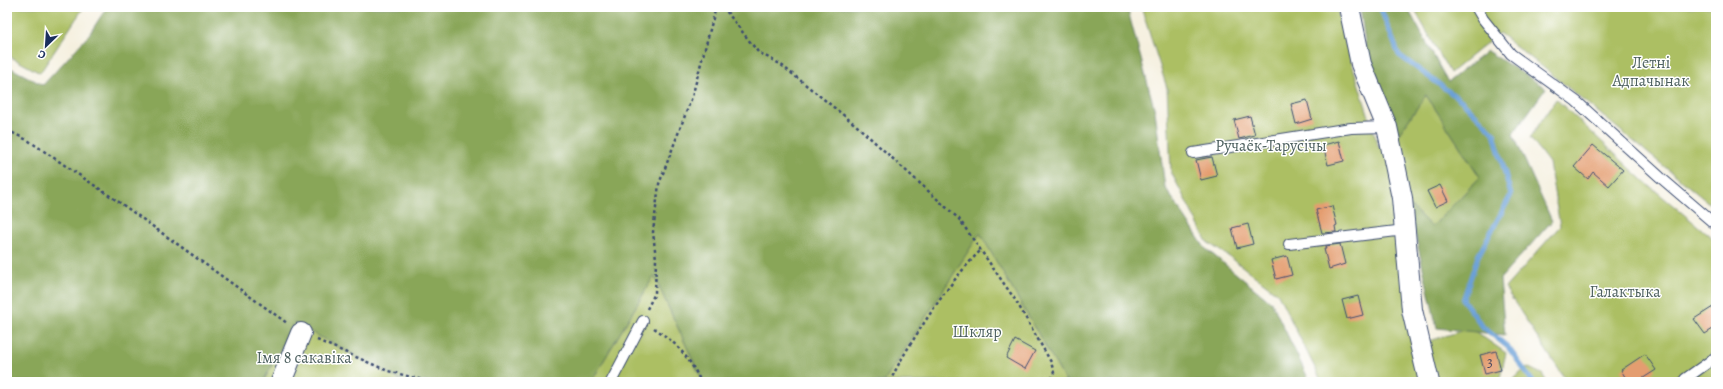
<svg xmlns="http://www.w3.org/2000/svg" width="1723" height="389" font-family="Alegreya,serif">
  <rect width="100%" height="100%" fill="#fff"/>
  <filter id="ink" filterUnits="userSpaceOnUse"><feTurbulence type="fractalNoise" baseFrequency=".025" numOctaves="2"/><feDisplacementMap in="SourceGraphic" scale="8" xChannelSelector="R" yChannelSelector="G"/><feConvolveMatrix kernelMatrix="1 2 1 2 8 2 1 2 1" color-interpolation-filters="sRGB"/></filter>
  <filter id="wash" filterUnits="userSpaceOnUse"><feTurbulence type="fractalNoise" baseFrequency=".012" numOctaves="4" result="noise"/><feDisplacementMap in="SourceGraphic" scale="16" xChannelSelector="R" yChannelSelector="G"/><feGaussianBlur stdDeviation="0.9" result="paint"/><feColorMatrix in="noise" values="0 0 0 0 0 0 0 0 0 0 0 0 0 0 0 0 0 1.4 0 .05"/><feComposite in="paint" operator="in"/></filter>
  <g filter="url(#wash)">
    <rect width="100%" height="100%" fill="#f5f0df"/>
    <!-- green -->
    <g fill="#acbf63" stroke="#647760">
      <polygon points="7,7 84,7 40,73 7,55"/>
      <polygon points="1141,7 1337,7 1342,32 1379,148 1396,138 1426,95 1480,177 1432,227 1408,204 1414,346 1470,328 1506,353 1499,382 1322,382 1278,294 1234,260 1207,242 1171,172 1167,88"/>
      <polygon points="1413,7 1716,7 1716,209 1549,72 1499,33 1450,73"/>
      <polygon points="1556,99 1645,182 1716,241 1716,382 1567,382 1505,288 1560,226 1549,163 1530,138"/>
      <polygon points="980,233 1066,382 884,382"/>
      <polygon points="654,276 703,382 591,382"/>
      <polygon points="294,323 403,382 263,382"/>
      <polygon points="1527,367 1542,374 1547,382 1514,382 1514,379"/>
    </g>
    <!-- forest -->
    <g fill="#89a659" stroke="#526a5c">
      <polygon points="107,7 1127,7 1155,111 1165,187 1205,248 1272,303 1310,382 1066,382 980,233 884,382 703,382 654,276 591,382 404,382 294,323 263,382 7,382 7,66 43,85 88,36"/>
      <polygon points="1360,7 1407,7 1448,82 1487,51 1546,88 1513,134 1552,221 1500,279 1505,335 1437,328 1408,204 1432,227 1480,177 1426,95 1396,138 1367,58"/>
    </g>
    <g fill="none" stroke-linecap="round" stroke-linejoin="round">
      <!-- stream -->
      <polyline stroke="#6aa0d7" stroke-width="5" points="1380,7 1399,55 1462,101 1494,133 1511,195 1478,256 1463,300 1483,327 1508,347 1533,382"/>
    </g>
    <g id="blocks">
      <!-- building -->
      <g fill="#e49d6f">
        <polygon points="1307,100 1312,119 1296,124 1291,104"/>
        <polygon points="1250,116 1255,135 1239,139 1234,120"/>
        <polygon points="1339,141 1344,161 1328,165 1323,145"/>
        <polygon points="1593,145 1623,170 1609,186 1593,172 1588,179 1574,167"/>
        <polygon points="1212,157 1217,176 1201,180 1196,160"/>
        <polygon points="1440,185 1448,201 1435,207 1427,191"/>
        <polygon points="1332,206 1337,225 1335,226 1336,232 1322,233 1316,210"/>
        <polygon points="1248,224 1253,244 1237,248 1232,228"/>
        <polygon points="1340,244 1345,264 1329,269 1324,249 1326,249 1325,246"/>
        <polygon points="1287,256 1292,275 1276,279 1271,260"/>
        <polygon points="1358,296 1363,315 1347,319 1342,300"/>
        <polygon points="1716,305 1716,327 1705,334 1694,319"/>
        <polygon points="1015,340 1035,351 1025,369 1006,358"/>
        <polygon points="1496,351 1501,370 1485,374 1480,355"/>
        <polygon points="1645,354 1656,370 1637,382 1628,382 1621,370"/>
      </g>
    </g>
  </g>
  <g filter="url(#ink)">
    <use href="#blocks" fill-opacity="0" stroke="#3c4c71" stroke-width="1"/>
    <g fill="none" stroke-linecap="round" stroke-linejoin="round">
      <!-- lane casing -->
      <g stroke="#3c4c71" stroke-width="12">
        <g id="lane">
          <polyline points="1476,7 1483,19 1511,54 1576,101 1660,177 1716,225"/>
          <polyline points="1193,153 1351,128 1387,127"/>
          <polyline points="1289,244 1405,230"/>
          <polyline points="1685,379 1716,357"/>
          <polyline points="611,382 643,321"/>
        </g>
      </g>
      <!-- street casing -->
      <g stroke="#3c4c71" stroke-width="22">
        <g id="street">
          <polyline points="1349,7 1361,64 1387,127 1402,198 1412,310 1429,382"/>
          <polyline points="281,382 301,333"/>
        </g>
      </g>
      <!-- path -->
      <g stroke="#3c4c71" stroke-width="2.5" stroke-dasharray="3 3" stroke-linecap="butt">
        <polyline points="723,7 758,52 780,64 857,126 959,219 1016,301 1051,362 1054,373 1051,381"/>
        <polyline points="7,130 29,141 116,200 287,323"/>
        <polyline points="647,309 655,293 656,259 653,232 659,184 692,97 716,7"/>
        <path d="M654,328c23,15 35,29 47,54"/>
        <polyline points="317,340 388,371 419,379 424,382"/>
        <path d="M890,382c9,-21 22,-40 34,-59 17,-26 35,-51 57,-73"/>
        <polyline points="1036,382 1044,378 1052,382"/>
      </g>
      <!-- lane -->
      <use href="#lane" stroke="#fff" stroke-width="10"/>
      <!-- street -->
      <use href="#street" stroke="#fff" stroke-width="20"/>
    </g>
  </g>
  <g text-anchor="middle" stroke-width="3" stroke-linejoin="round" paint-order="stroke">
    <!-- number labels -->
    <g font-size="14" fill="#4d4a62">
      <text x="1490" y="367">3</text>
    </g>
    <!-- park labels -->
    <g font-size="16" fill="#4e6160" stroke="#fff">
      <text x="1651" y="68">Летні<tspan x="1651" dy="18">Адпачынак</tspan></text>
      <text x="1271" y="151">Ручаёк-Тарусічы</text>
      <text x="1625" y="297">Галактыка</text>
      <text x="977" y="337">Шкляр</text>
      <text x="304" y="363">Імя 8 сакавіка</text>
    </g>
  </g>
  <!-- margin -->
  <rect width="1723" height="389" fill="none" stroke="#fff" stroke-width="24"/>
  <!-- north arrow -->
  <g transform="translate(46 46) rotate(205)" stroke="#ffffff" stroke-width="3" paint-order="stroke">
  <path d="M0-3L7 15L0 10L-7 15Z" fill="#1b2f5e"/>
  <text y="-6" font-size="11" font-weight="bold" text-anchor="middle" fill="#1b2f5e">С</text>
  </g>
</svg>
